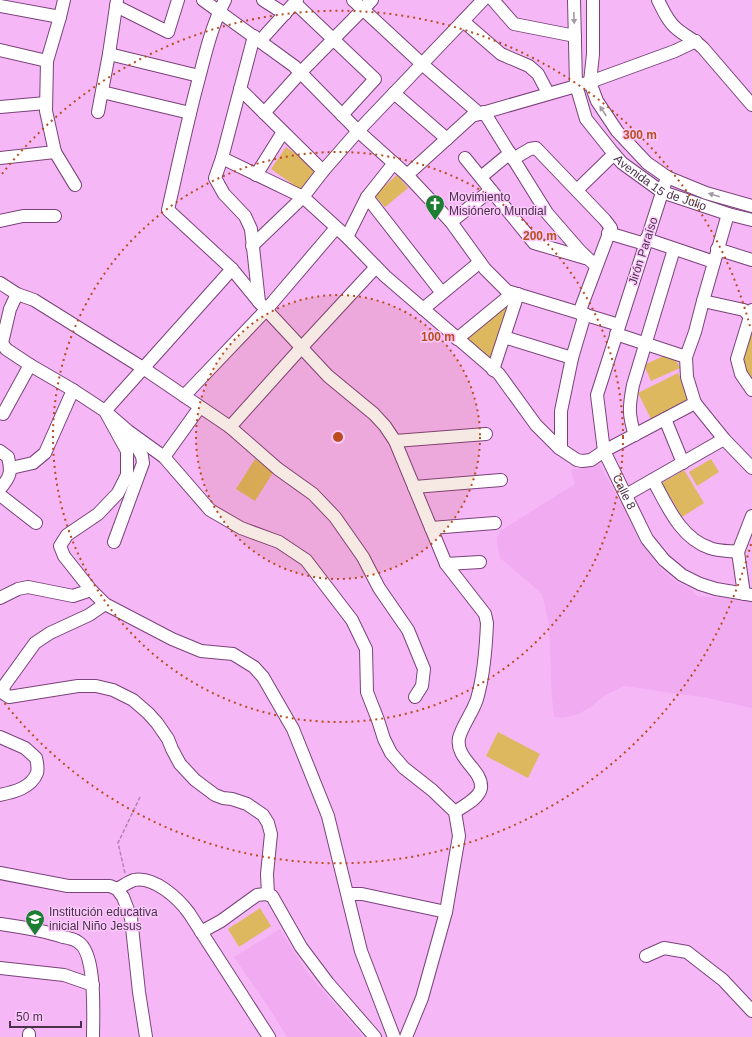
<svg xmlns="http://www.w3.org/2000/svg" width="752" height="1037" font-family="Arial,sans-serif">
  <rect width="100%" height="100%" fill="#f6b7f6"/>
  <!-- built -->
  <g fill="#f1acf1">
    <polygon points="599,463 648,552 662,570 678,583 691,589 697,596 752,600 752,708 707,698 624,686 602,697 591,707 578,714 563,718 554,717 552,699 549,625 542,594 500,558 498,549 497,539 500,531 575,484 571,470"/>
    <polygon points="280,929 306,971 363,1037 287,1037 271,1011 234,957"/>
  </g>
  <!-- green -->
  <g fill="#deb85e">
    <polygon points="286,147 316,168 301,190 271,169"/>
    <polygon points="397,175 408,188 385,207 374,195"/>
    <polygon points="509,303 492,360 466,342 466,336"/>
    <polygon points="752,326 752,384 746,376 740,354"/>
    <polygon points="672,352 680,368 651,381 644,365"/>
    <polygon points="678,373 691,399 651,419 638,393"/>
    <polygon points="255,459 274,471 255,501 236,489"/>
    <polygon points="711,459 719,472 697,486 689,472"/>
    <polygon points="684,470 704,503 682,517 662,483"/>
    <polygon points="498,732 540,754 528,778 486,756"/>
    <polygon points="260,908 271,926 239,947 228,929"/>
  </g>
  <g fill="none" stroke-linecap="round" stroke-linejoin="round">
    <!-- minor casing -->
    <g stroke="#7a427b" stroke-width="14">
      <g id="minor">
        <polyline points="64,0 60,17 47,61 46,111 55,152 75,185"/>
        <polyline points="203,0 294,66 358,131 407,175 451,222 485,269 507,291 619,325"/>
        <path d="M225,0c-13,25 -19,51 -26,78 -12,44 -21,88 -31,132l64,59 27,33"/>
        <polyline points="263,0 285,14"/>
        <polyline points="353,0 422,64 480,114"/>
        <polyline points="493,0 514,24 575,36"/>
        <path id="s1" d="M574,0l2,85 10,34 28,35 8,9 40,29 66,22 24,6"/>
        <polyline points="593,0 593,54 590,82 597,101 617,131 647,163 667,177 706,193 752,206"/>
        <path d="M658,0c5,10 10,22 19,29 8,7 18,11 26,19l49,57"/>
        <polyline points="295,3 375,79 342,115"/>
        <polyline points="0,6 60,17"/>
        <polyline points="116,6 168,32 178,0"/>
        <polyline points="463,21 501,54 529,66 538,74 548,93"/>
        <path d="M254,36l-32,122 -7,20 9,16 21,22 6,13 8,73 69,74 46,38 11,12 10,15 51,123 39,50 2,9c-1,25 -3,52 -10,76 -4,13 -15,27 -18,39 -4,21 24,32 22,50 -2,11 -18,18 -26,24"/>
        <polyline points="260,41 297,0"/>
        <polyline points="0,50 47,61"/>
        <polyline points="109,54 199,76"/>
        <polyline points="240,89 323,171"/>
        <polyline points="102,92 190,113"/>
        <polyline points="394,93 447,139"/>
        <polyline points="0,107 46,103"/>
        <polyline points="98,112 109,54 117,0"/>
        <polyline points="484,112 547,213 580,251 596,266"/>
        <polyline points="264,113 300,73 372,0"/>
        <polyline points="0,158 55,152"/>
        <polyline points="222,158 303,197 347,237 385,276 499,374 536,425 559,448 577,460 582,461 591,460 604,451 695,403"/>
        <polyline points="465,158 534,243 585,258"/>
        <polyline points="513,159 530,149 536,148 605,220 611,228 579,313"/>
        <polyline points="256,175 283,132"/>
        <polyline points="407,175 472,116 590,82 675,51 696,41"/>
        <polyline points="481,177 510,153"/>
        <path id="s2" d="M667,177l-70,218 7,56 43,88 17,21 18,15 18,9 16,5 36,6"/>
        <polyline points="577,190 614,154"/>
        <polyline points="367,197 442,293"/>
        <polyline points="728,214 703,301 695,332 686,357 687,377 695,403 724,439 752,468"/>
        <polyline points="0,221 23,216 55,216"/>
        <polyline points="451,222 491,190"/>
        <polyline points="608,233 645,244"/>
        <polyline points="347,237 367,197 394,163"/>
        <polyline points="646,239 714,262"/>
        <polyline points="252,246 303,197 323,171 358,131 483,0"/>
        <polyline points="717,249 752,260"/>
        <polyline points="232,269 105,411 127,451 127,475 118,493 98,514 67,535 60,546 64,556 91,590 105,604 172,639 201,651 233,654 254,667 263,677 293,729 328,816 361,951 394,1037"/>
        <polyline points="0,283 17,294 34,300 143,368 230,427 278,469 313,494 335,517 363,557 379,588 408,630 424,669 422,686 415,697"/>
        <polyline points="17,294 10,309 2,343 6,349 30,365 73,390 105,411 128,431 164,457 210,510 241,528 279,542 306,560 352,620 366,649 367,692 378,720 384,739 391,753 404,768 432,790 455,812 459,836 446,912 422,998 406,1037"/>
        <polyline points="703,301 744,310 752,319"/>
        <polyline points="423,309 480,262"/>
        <polyline points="752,310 737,359 741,374 752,390"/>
        <polyline points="616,334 686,357"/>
        <polyline points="504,337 572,358"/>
        <polyline points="457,339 513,293"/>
        <polyline points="493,370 518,294"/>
        <polyline points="184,396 266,310 336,228"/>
        <polyline points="3,414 30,365"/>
        <polyline points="665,419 683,463"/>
        <polyline points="230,427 301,348 376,267"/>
        <path d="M635,435c-7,-20 -6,-29 -2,-50l41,-136"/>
        <polyline points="395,441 486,434"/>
        <polyline points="561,449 561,411 572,358 585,314"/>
        <path d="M0,451l8,6c4,16 2,20 -8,32"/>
        <polyline points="164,457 200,407"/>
        <polyline points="11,468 33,463 45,453 73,390"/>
        <path d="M653,480c14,25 27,58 57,68 8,3 19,3 28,4l6,42"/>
        <polyline points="414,487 501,480"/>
        <polyline points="0,495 36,523"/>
        <polyline points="626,495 724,439"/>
        <polyline points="431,528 495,523"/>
        <polyline points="114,542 143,463 142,456 130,435"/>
        <polyline points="738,552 752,516"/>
        <polyline points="446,564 480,562"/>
        <polyline points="0,598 18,589 28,587 73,596 91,590"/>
        <polyline points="105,604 89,615 50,633 35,643 4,686 3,693 9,697 78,686 96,686 113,690 133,700 148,713 157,723 168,739 172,749 180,764 195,780 215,795 223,798 232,799 247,804 263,815 268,823 271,834 267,874 268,894"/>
        <path d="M0,737l25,11 11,10c1,4 2,11 1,15 -6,15 -23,19 -37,22"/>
        <polyline points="0,873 68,886 110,886 117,889 123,897 131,918 139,992 146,1037"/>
        <path d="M117,889c6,-3 11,-7 17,-9 20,-4 44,18 55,33l80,124"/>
        <polyline points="348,894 362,894 446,912"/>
        <path d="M0,924c21,3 43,6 63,13 5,1 11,2 15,5 19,11 15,75 15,95"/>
        <polyline points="201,932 221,921 257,895 265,894 272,896 301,947 328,983 375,1037"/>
        <polyline points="646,956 664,948 687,952 723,980 752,1011"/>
        <polyline points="0,968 64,975 93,985"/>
        <polyline points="29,1034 29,1037"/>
      </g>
    </g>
    <!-- path -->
    <polyline stroke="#b282b2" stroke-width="1.5" stroke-dasharray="4 2" stroke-linecap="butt" points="125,873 118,843 140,797"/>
    <!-- minor -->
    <use href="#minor" stroke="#fff" stroke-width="12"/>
  </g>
  <!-- one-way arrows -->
  <defs><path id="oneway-solid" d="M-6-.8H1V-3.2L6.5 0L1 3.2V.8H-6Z"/></defs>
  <g fill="#a498a4">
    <use href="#oneway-solid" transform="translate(574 18) rotate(88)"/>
    <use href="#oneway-solid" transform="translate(603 111) rotate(-123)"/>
    <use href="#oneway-solid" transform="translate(714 195) rotate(-163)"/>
  </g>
  <!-- distance rings -->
  <circle cx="338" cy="437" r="142" fill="#b94d1f" fill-opacity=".12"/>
  <g fill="none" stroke="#b94d1f" stroke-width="2" stroke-dasharray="2 4">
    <circle cx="338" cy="437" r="142"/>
    <circle cx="338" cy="437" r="285"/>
    <path d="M751 544A427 427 0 0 1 2 700M2 174A427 427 0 0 1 751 330"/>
  </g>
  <!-- icons -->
  <defs>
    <g id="church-pin" transform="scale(1)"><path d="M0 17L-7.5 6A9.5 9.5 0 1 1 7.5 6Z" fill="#1c7e31" stroke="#fcc9fc"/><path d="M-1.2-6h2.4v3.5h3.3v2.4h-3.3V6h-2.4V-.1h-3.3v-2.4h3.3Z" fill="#fff"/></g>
    <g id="school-pin" transform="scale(1)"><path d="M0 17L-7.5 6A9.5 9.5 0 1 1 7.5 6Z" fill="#1c7e31" stroke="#fcc9fc"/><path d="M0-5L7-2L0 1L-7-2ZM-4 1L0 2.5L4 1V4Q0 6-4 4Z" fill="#fff"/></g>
  </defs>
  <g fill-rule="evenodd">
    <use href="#church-pin" x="435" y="204"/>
    <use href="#school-pin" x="35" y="919"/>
  </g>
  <g text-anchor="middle" stroke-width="3" stroke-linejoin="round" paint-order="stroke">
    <!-- street labels -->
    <g font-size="12" fill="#4a314a" stroke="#fcc9fc">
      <text dy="4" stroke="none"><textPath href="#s1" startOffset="221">Avenida 15 de Julio</textPath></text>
      <text transform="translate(643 251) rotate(-72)" y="4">Jirón Paraíso</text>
      <text dy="4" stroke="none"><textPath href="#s2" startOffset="331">Calle 8</textPath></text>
    </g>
    <!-- poi labels -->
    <g font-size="12" fill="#4a314a" stroke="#fcc9fc" text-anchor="start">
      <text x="449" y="201">Movimiento<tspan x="449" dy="14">Misiónero Mundial</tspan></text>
      <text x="49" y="916">Institución educativa<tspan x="49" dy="14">inicial Niño Jesus</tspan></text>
    </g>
  </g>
  <circle cx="338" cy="437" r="6" fill="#b94d1f" stroke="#fcc9fc" stroke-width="2"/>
  <g font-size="12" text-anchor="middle" font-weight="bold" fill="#b94d1f" stroke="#fcc9fc" stroke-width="3" stroke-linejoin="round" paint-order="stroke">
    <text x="640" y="139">300 m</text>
    <text x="540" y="240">200 m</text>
    <text x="438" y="341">100 m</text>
  </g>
  <!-- scale -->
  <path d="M10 1021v6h71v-6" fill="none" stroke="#4a314a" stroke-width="2"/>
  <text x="16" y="1021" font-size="12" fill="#4a314a" stroke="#fcc9fc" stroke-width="3" paint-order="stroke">50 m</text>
</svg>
